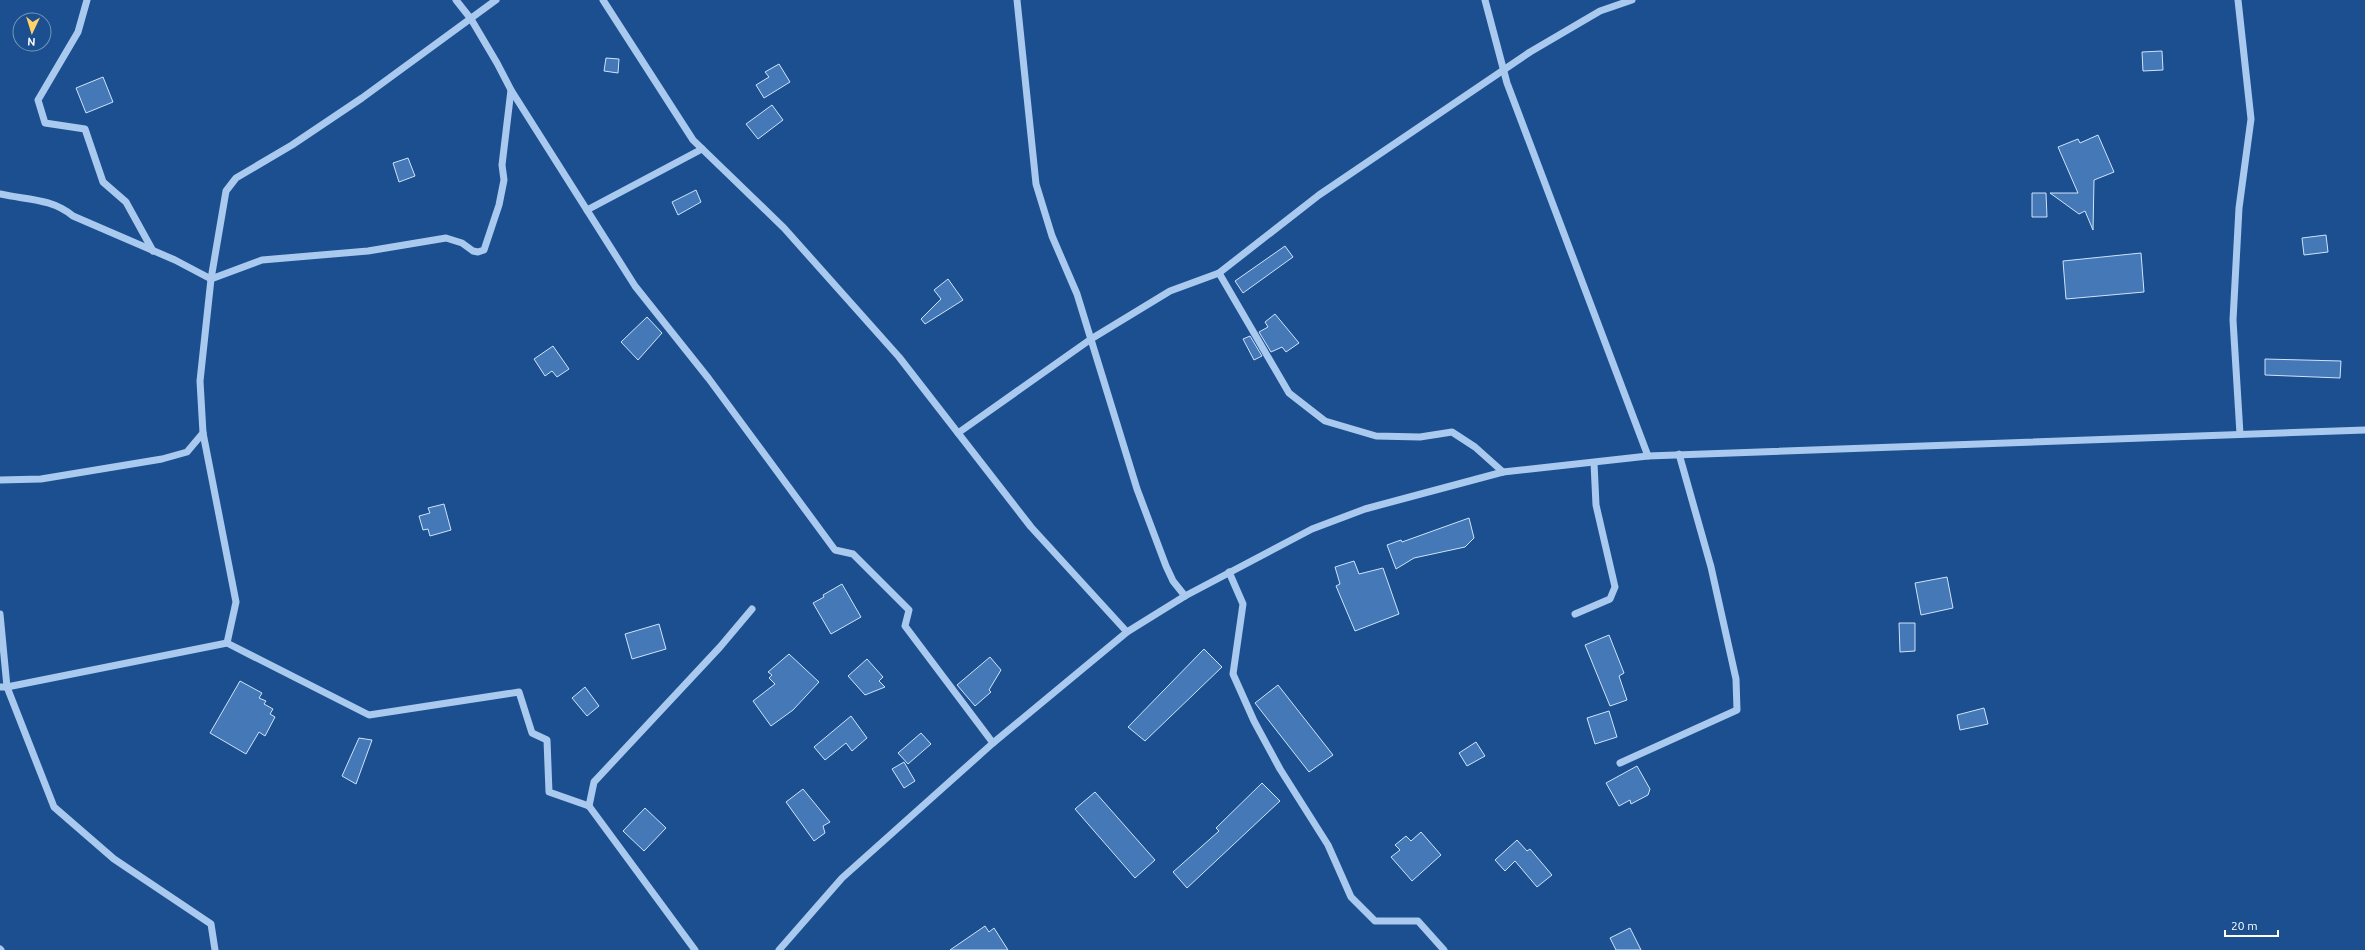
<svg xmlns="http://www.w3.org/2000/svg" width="2365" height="950" font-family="Ubuntu,sans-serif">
  <rect width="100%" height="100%" fill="#1b4f8f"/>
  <!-- building -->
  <g fill="#4478b7" stroke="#cfe3fa">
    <polygon points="2162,51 2163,70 2143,71 2142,52"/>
    <polygon points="606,58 619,59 618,73 604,71"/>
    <polygon points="779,64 790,82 764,98 756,85 769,77 765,72"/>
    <polygon points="103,77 113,102 86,113 76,88"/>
    <polygon points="772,105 783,120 758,139 746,124"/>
    <polygon points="2098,135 2114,172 2094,180 2093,230 2085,211 2079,214 2050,193 2078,193 2058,147 2078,139 2080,143"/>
    <polygon points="408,158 415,176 399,182 393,163"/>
    <polygon points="696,190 701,202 678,215 672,202"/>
    <polygon points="2032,193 2046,193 2047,217 2032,217"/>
    <polygon points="2326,235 2328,252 2304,255 2302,238"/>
    <polygon points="1285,246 1293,257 1243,293 1235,281"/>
    <polygon points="2141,253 2144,292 2066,299 2063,261"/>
    <polygon points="948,279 963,300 925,324 921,319 941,299 934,290"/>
    <polygon points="1275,314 1299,343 1286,352 1282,347 1271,352 1259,332 1268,327 1265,322"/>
    <polygon points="647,317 662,333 638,360 621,342"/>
    <polygon points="1250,336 1262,356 1254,360 1243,339"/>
    <polygon points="553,346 569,369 557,377 552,371 545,376 534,359"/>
    <polygon points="2265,359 2341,361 2340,378 2265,375"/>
    <polygon points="444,504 451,530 430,536 428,529 423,530 419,516 430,513 428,508"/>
    <polygon points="1469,518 1474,538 1465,547 1414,558 1396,569 1387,545 1401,540 1402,542"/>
    <polygon points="1354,561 1359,574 1383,568 1399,614 1355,631 1336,586 1340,584 1335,567"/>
    <polygon points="1947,577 1953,608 1921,615 1915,583"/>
    <polygon points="842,584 861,617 831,634 813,603 824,597 823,595"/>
    <polygon points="1899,623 1915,623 1915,651 1900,652"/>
    <polygon points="659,624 666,649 632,659 625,634"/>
    <polygon points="1609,635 1624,673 1619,676 1627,700 1610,706 1585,645"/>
    <polygon points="1204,649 1222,667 1145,741 1128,727"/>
    <polygon points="789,654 819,682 793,710 771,726 753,701 775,684 769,678 772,675 768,672"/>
    <polygon points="990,657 1001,670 989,690 991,692 975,706 957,685"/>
    <polygon points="867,659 883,677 879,681 885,687 865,695 848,676"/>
    <polygon points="240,681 262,693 259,698 266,701 264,704 273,709 270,714 275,717 265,736 259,732 246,754 210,733"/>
    <polygon points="1278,685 1333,755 1309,772 1255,703"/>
    <polygon points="585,687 599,706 587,716 572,698"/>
    <polygon points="1984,708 1988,724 1960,730 1957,715"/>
    <polygon points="1609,711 1617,737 1595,744 1587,718"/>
    <polygon points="851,716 867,738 852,751 846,743 825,760 814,747"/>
    <polygon points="921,733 931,744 908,764 898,753"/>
    <polygon points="359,738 372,740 356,784 342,776"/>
    <polygon points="1476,742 1485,756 1467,766 1459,753"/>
    <polygon points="904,762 915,781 904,788 892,769"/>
    <polygon points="1637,766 1650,789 1648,795 1631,804 1630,800 1619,806 1606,783"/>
    <polygon points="1262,783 1280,801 1187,888 1173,872 1219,831 1216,828"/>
    <polygon points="803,789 830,822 823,826 825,833 814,841 786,802"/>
    <polygon points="1095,792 1155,860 1135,878 1075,809"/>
    <polygon points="645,808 666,828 644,851 623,831"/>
    <polygon points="1421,832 1441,855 1412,881 1391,857 1400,850 1395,845 1406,836 1411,841"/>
    <polygon points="1517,840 1527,851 1530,849 1552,875 1537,887 1515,861 1505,871 1495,860"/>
    <polygon points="985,926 989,932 994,928 1008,950 950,950"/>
    <polygon points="1630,928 1641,950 1616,950 1610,938"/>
  </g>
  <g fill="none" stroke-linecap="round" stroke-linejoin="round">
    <!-- minor -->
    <g stroke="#a9c9ee" stroke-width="7">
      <polyline points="87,0 78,32 38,100 45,123 85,129 103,182 126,202 153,251"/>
      <polyline points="603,0 693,140 784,228 899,357 1031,527 1127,632"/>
      <polyline points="1017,0 1036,184 1052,236 1077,294 1137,489 1166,566 1173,581 1185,596"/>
      <polyline points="1485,0 1507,83 1648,456"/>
      <polyline points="2238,0 2251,119 2239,208 2233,320 2240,434"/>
      <polyline points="511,90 635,286 709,379 835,550 853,554 909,610 905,626 993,743"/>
      <path d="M0,194c27,6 51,4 73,22l102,44 36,19 51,-19 106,-9 78,-13 16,5 11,8 5,1 6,-2 15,-45 5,-25 -2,-15 9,-75 -14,-27 -26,-44 -15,-19"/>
      <polyline points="587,210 702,149"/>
      <polyline points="1219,273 1289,393 1325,421 1376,436 1420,437 1452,432 1475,447 1503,472"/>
      <polyline points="958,433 1091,339 1170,291 1219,273 1319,195 1530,52 1600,11 1632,0"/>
      <polyline points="0,480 41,479 162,459 187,452 203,433"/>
      <polyline points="1229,572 1243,604 1233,674 1254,721 1280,769 1328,845 1351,897 1375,921 1418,921 1444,950"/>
      <polyline points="0,614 7,687 0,687"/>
      <polyline points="1575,614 1610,599 1615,587 1596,505 1594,463"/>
      <polyline points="227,643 369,715 519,692 532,733 547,740 549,792 589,806 695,950"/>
      <polyline points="1620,763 1737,710 1736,679 1711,567 1679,454"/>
      <polyline points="589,806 594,782 720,647 752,609"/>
      <polyline points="0,949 1,950"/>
      <polyline points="215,950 211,924 114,859 54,807 7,687 227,643 236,602 203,433 200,381 211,279 226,191 236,178 292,145 362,98 496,0"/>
      <polyline points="779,950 842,878 993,743 1127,632 1185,596 1312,529 1365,509 1503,472 1648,456 2365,430"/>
    </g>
  </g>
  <!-- north arrow -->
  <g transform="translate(32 32) rotate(184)"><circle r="19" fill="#1b4f8f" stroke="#7695bc"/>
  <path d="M0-3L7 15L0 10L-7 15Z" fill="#ffd166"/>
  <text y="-6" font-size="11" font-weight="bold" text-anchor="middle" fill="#ffffff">N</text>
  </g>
  <!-- scale -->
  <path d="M2225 930v6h53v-6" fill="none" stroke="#ffffff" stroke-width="2"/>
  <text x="2231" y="930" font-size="12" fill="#ffffff" stroke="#1b4f8f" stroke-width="3" paint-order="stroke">20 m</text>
</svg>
